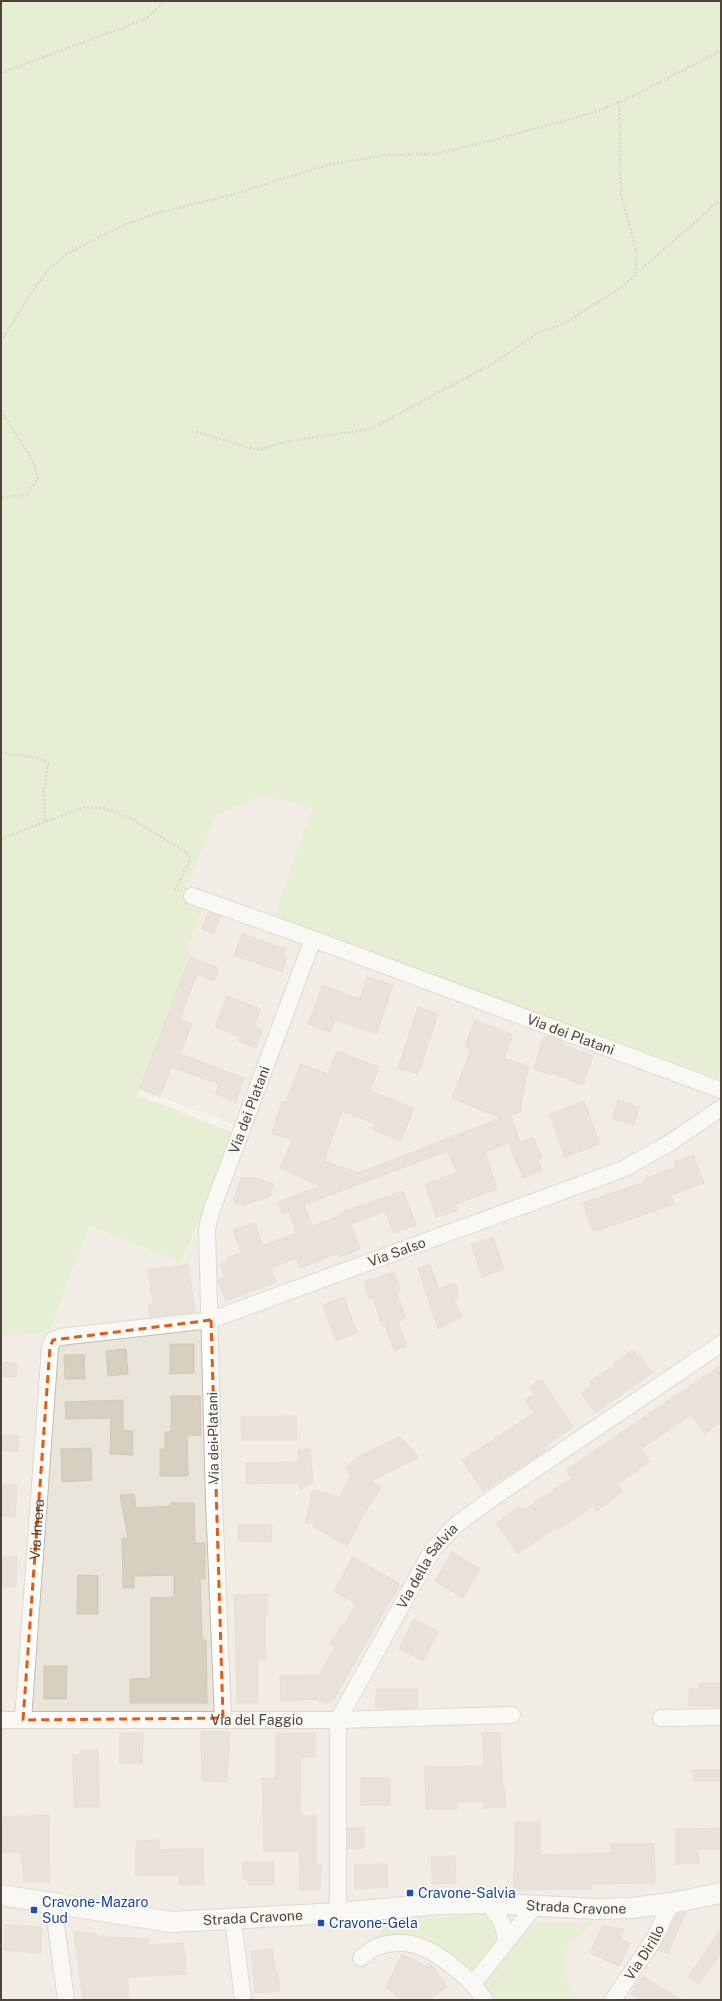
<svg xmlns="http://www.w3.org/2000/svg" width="722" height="2001" font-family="'Public Sans',sans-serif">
  <rect width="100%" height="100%" fill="#f6f3ec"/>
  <!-- residential -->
  <polygon fill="#eae5da" points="263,795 312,806 273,919 721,1079 721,2000 1,2000 1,1336 49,1332 89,1226 183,1263 237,1126 140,1089 190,957 190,954 186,952 202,907 182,898 216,816"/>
  <!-- green -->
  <g fill="#d2eab5">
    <polygon points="1,1 721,1 721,1079 273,919 312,807 263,795 216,816 182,898 203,906 186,952 190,953 190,957 138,1095 234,1133 182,1263 89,1226 49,1332 1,1336"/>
    <polygon points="487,1913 496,1925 500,1943 474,1975 448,1951 432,1944 375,1941 387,1923"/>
    <path d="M535,1922l58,2c-7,5 -16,11 -22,18 -14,18 -7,46 11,58h-86l-13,-15z"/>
  </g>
  <!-- building -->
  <g fill="#d8cfc1" stroke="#d3c7b4">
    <polygon points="208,912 221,916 214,934 202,929"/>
    <polygon points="242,934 285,949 283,955 287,957 282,972 234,955"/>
    <polygon points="190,957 219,968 214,981 197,974 180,1019 192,1024 180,1054 244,1078 236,1102 215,1094 219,1084 172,1067 160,1097 140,1089"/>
    <polygon points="367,977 393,985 377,1034 335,1020 330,1032 308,1024 323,985 360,999"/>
    <polygon points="227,996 261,1009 254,1026 263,1030 256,1048 238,1041 239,1036 215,1027"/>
    <polygon points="418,1007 438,1014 418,1074 398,1068"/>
    <polygon points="475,1020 513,1035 504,1058 528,1066 521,1106 522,1111 511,1115 520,1142 533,1137 542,1158 538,1160 542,1170 523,1178 509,1143 485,1152 497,1189 456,1204 458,1210 436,1217 425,1184 457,1173 448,1151 304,1205 312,1226 344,1214 343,1212 403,1191 416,1225 393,1233 385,1211 351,1224 360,1249 340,1257 339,1253 300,1268 296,1258 271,1268 276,1282 226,1301 218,1280 225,1278 220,1264 228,1261 227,1258 241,1253 233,1230 255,1223 263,1246 296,1233 289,1211 283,1214 278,1202 321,1186 280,1168 293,1140 272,1133 282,1101 286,1103 300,1064 328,1074 337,1051 379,1067 370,1091 414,1108 401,1141 373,1130 376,1124 342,1111 324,1161 358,1173 501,1118 452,1098 471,1049 465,1046"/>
    <polygon points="547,1036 562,1041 561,1044 593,1056 583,1085 552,1073 551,1075 534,1069 542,1040"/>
    <polygon points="618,1100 639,1107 634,1125 612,1118"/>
    <polygon points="584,1101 600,1144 565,1157 550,1114"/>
    <polygon points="693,1155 704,1183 671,1195 674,1204 593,1232 583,1203 645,1182 644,1179 676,1167 674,1162"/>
    <polygon points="241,1178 255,1178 274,1184 270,1196 244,1205 233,1202"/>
    <polygon points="493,1237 504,1269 482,1277 471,1244"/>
    <polygon points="188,1264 195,1312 150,1317 148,1305 153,1304 148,1270"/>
    <polygon points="430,1264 439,1289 455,1283 459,1297 453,1299 462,1317 438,1329 418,1268"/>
    <polygon points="394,1272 400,1290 396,1291 406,1318 398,1321 407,1346 394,1351 385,1325 382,1326 373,1298 369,1299 364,1282"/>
    <polygon points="344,1297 357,1333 336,1341 323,1305"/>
    <polygon points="170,1344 194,1344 194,1373 170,1374"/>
    <polygon points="126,1349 128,1374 108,1376 106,1351"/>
    <polygon points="633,1350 637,1356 639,1354 652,1373 595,1413 581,1393 592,1385 589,1382 615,1365 614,1363"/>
    <polygon points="64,1355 84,1355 85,1379 65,1379"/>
    <polygon points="4,1362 17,1363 16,1377 3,1376"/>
    <polygon points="721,1365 721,1422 705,1434 691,1415 641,1449 650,1462 617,1484 623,1492 596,1511 593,1506 558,1530 556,1527 518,1554 496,1523 519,1507 522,1511 572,1478 566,1470"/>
    <polygon points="541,1379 573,1427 544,1447 546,1450 483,1491 462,1460 534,1413 525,1400 534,1394 529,1387"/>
    <polygon points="171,1396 200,1396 201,1435 187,1436 188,1476 160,1476 160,1449 165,1449 165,1432 171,1432"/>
    <polygon points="123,1400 123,1430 133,1431 133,1455 110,1454 111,1418 66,1419 65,1402"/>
    <polygon points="296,1416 297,1440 242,1440 241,1417"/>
    <polygon points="1,1435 19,1436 18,1452 1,1450"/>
    <polygon points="400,1437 419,1457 370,1481 381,1488 364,1513 347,1546 314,1527 314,1522 306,1523 312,1490 339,1497 351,1476 345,1468 359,1456"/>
    <polygon points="91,1448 92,1480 62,1482 61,1449"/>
    <polygon points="310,1449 313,1483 300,1490 300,1483 246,1484 246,1463 299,1462 298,1450"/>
    <polygon points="1,1484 17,1485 15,1517 1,1516"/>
    <polygon points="134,1494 136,1508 171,1506 171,1503 194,1503 195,1543 205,1543 205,1579 200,1579 202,1640 206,1640 207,1703 130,1703 130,1679 151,1678 151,1598 174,1597 174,1575 134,1576 134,1588 123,1588 122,1538 128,1538 120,1495"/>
    <polygon points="238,1525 272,1525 271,1542 238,1541"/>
    <polygon points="452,1552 480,1569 463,1598 435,1581"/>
    <polygon points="1,1556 17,1557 16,1587 1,1586"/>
    <polygon points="353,1557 400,1584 334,1699 328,1703 319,1702 318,1699 281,1701 280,1676 319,1675 335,1647 330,1644 343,1623 345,1624 356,1604 334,1591"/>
    <polygon points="78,1575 98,1576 98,1614 77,1614"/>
    <polygon points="267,1594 267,1616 265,1616 266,1660 258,1660 258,1703 237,1703 234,1595"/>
    <polygon points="414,1619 438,1632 423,1661 399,1649"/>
    <polygon points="44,1666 67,1666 66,1699 44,1699"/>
    <polygon points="700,1683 721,1683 721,1706 689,1706 689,1689 700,1689"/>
    <polygon points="376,1689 417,1689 417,1708 376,1709"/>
    <polygon points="201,1731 230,1732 227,1782 202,1781"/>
    <polygon points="500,1732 503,1788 505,1788 506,1807 484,1808 484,1802 457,1802 457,1809 426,1809 425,1767 484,1766 482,1733"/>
    <polygon points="120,1733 143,1733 142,1763 120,1763"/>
    <polygon points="315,1733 315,1757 301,1757 300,1816 316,1816 316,1865 321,1865 320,1890 299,1890 300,1851 264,1851 262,1778 276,1779 276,1734"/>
    <polygon points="80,1750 98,1750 99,1807 74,1807 73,1755 80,1755"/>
    <rect x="693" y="1770" width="28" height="11"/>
    <rect x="361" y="1778" width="29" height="27"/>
    <polygon points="49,1815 50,1882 24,1882 21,1852 1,1852 1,1817"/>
    <polygon points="515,1822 540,1822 540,1855 611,1853 611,1844 654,1844 655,1883 591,1884 591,1889 514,1890"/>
    <polygon points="348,1828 364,1828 364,1848 348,1849"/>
    <polygon points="721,1828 721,1849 698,1849 699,1863 676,1864 676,1829"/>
    <polygon points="159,1840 159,1850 203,1848 204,1884 180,1885 180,1875 136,1875 136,1841"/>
    <polygon points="455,1856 456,1883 432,1884 431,1857"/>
    <polygon points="243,1862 274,1862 274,1885 248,1885 248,1879 243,1879"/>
    <polygon points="387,1864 388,1887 355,1889 355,1865"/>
    <polygon points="686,1912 668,1954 658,1950 676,1915"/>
    <polygon points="5,1925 42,1927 41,1953 4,1950"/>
    <polygon points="602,1926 624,1929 620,1938 630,1943 619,1966 590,1953"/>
    <polygon points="721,1929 721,1953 699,1984 688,1977"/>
    <polygon points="74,1932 97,1934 98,1937 133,1938 148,1940 149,1945 183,1943 187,1974 128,1977 128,2000 83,2000"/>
    <polygon points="273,1949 275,1971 278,1970 280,1991 255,1993 251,1951"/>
    <polygon points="402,1954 426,1966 430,1963 447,1986 429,2000 400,2000 386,1987"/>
    <polygon points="642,1976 682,2000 642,2000 631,1994"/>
  </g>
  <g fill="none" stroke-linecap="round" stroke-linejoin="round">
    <!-- minor casing -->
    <g stroke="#c2bbae" stroke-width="18">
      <g id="minor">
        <polyline points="192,896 313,939"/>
        <path id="s1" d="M223,1718l-9,-218 -7,-272 4,-16 102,-273 408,151"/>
        <polyline points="661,1718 721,1717"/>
        <path id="s2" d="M1,1720h337l174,-5"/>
        <path id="s3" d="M23,1720l27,-373 3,-7 7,-3 151,-17 412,-151 45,-25 53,-36"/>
        <polyline points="53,1903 66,2000"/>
        <path d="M487,1903c12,12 20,24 18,41"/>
        <path id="s4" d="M338,1913v-193l95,-171 24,-25 37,-27 227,-153"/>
        <polyline points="233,1920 243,2000"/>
        <path d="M361,1958c5,-4 10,-9 16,-11 39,-15 70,13 96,37"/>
        <polyline points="485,2000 473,1984 535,1906"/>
        <path id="s5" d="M613,2000l40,-59 18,-38"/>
      </g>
    </g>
    <!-- tertiary casing -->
    <g stroke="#c2bbae" stroke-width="22">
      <g id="tertiary">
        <path id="s6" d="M1,1895l170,27 167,-9 101,-9 48,-1 110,6 35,-1 39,-5 50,-10"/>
      </g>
    </g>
    <!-- path -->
    <g stroke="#c4b79f" stroke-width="2.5" stroke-dasharray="2 2" stroke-linecap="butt">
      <polyline points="1,73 146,19 165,1"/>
      <polyline points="636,274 721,199"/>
      <polyline points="1,341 30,295 49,269 68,253 124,225 157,213 228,196 327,165 387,155 433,154 486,142 592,113 631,97 721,51"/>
      <polyline points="1,411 33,461 38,478 27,494 1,498"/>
      <polyline points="196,432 257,450 285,442 370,429 494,363 536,334 565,323 619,289 635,275 637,254 621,194 619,101"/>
      <polyline points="1,753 38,758 48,764 44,792 45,821"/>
      <polyline points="1,839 85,807 103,808 128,817 186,852 191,859 175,889 179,891"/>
    </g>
    <!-- minor -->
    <use href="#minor" stroke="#fff" stroke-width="16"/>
    <!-- tertiary -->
    <use href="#tertiary" stroke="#fff" stroke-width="20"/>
  </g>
  <!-- marked area -->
  <path d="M0 0H722V2001H0ZM211,1320l12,398 -200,2 27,-373 3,-7z" fill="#f6f3ec" fill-opacity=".55" fill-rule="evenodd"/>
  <path fill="none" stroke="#e8590c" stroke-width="3" stroke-dasharray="8 5" stroke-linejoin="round" d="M211,1320l12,398 -200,2 27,-373 3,-7z"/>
  <!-- markers -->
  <g fill="#1a4fb4" stroke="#fff" stroke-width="1.5">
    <rect x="406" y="1889" width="8" height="8" rx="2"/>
    <rect x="30" y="1906" width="8" height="8" rx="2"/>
    <rect x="317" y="1919" width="8" height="8" rx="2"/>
  </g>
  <g text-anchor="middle" stroke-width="3" stroke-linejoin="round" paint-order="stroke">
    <!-- street labels -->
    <g font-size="14" fill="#4b4439" stroke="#fff">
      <text dy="5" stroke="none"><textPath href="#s1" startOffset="1073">Via dei Platani</textPath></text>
      <text dy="5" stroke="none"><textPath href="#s1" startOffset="616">Via dei Platani</textPath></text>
      <text dy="5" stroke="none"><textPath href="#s3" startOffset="739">Via Salso</textPath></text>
      <text transform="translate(213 1438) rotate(-91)" y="5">Via dei Platani</text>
      <text dy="5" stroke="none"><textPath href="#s3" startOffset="191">Via Imera</textPath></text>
      <text dy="5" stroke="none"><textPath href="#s4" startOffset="371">Via della Salvia</textPath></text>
      <text dy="5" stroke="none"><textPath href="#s2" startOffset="256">Via del Faggio</textPath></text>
      <text dy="5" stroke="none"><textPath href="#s6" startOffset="578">Strada Cravone</textPath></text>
      <text dy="5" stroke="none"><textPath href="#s6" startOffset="254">Strada Cravone</textPath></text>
      <text dy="5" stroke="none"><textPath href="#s5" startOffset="57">Via Dirillo</textPath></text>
    </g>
    <!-- transit labels -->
    <g font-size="14" fill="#164399" stroke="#fff" text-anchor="start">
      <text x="418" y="1898">Cravone-Salvia</text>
      <text x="42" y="1907">Cravone-Mazaro<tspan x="42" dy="16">Sud</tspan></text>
      <text x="329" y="1928">Cravone-Gela</text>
    </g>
  </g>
  <!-- border -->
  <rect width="722" height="2001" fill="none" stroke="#4b4439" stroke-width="4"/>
</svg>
